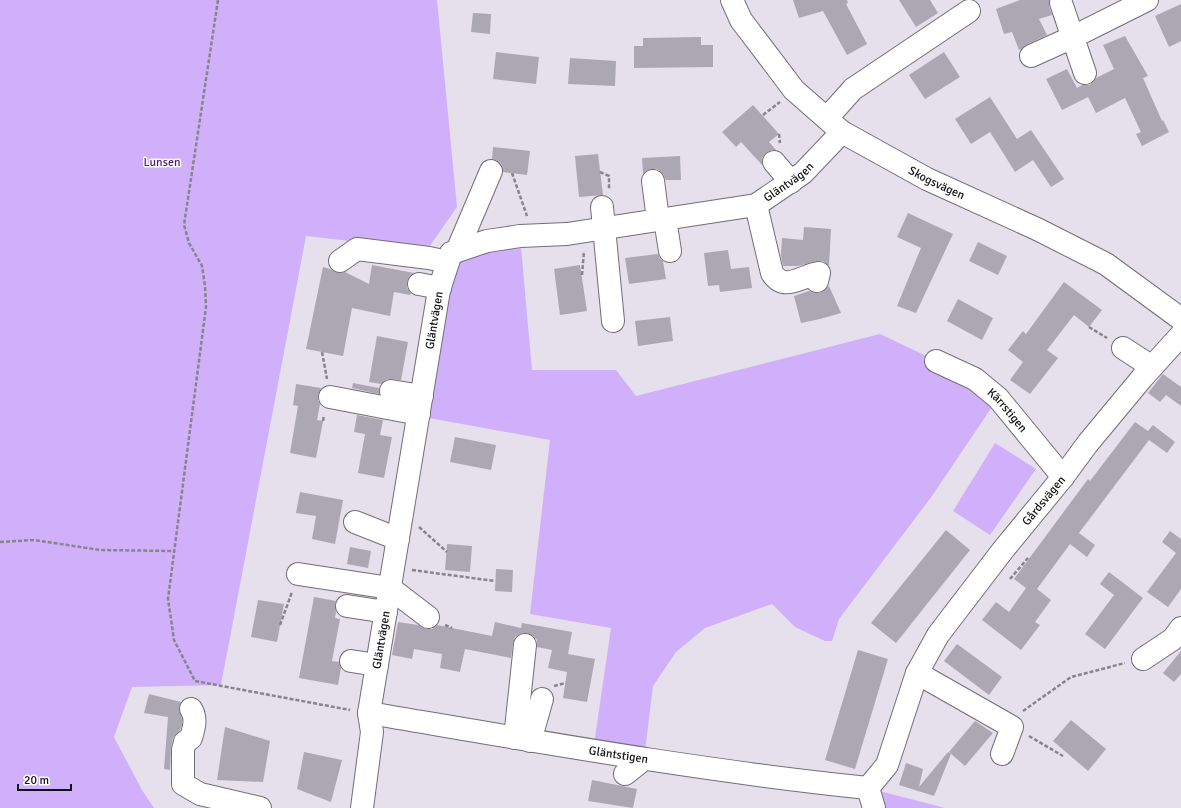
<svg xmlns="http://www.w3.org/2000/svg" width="1181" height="808" font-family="Signika,sans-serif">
  <rect width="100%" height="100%" fill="#e5e0eb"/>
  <!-- green -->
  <g fill="#d1b0fb">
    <polygon points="0,0 437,0 457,207 427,250 306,236 221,685 132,687 114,737 142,790 154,808 0,808"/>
    <polygon points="520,236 532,370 616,370 636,396 880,334 975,379 998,398 932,496 839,619 832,641 825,641 795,627 772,604 705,628 676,652 653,686 644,759 593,751 611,628 530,614 550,440 418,416 451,253"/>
    <polygon points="995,443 1036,469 990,535 953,511"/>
    <polygon points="868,788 945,808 874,808"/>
  </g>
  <!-- building -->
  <g fill="#aca8b3">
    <polygon points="793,0 847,0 848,3 846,4 867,44 847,55 823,11 799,18"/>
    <polygon points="899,0 930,0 938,13 916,27"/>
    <polygon points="1020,0 1049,0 1049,7 1052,15 1039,19 1047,35 1026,45 1019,50 1012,32 1004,34 996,9"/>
    <polygon points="1181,4 1181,41 1169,47 1155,16"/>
    <polygon points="473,13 491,14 490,34 471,32"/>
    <polygon points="1125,36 1148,76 1143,78 1162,121 1163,120 1169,132 1142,146 1136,134 1141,132 1125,98 1096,113 1088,97 1062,110 1046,79 1067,69 1077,88 1082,85 1089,85 1094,81 1096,78 1114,69 1103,45"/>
    <polygon points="701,37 701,45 713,45 713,67 634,68 634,46 643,46 643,38"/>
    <polygon points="496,52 539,57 536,84 493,79"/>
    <polygon points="944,52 960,77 925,99 909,75"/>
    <polygon points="570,58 616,61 615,86 568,84"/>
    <polygon points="990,97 1017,139 1031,130 1064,179 1051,187 1033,160 1015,172 990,132 971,144 955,119"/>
    <polygon points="753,105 779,134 769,142 776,150 771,150 766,153 762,158 762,165 741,142 736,147 722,132"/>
    <polygon points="493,147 530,151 527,175 503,172 503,169 501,163 496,160 492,159"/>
    <polygon points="598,154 603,195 579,197 575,156"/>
    <polygon points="680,156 681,180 666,180 663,174 657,169 651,169 646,171 643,174 642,158"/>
    <polygon points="908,213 953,234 916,313 897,306 921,248 897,237"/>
    <polygon points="804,227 831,229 829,266 823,261 817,261 798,266 783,266 781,255 782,238 803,240"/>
    <polygon points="978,242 1007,256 998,275 969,261"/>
    <polygon points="728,250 731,269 749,267 752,288 720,292 719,285 708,286 704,253"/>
    <polygon points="658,254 660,259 663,261 666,279 629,284 625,258"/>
    <polygon points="372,265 414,273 409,276 407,282 407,288 411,293 410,295 394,292 390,316 352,308 343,356 306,349 323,267 330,269 335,272 341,273 345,272 369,284"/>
    <polygon points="580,265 587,311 560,315 554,269"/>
    <polygon points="1064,282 1102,310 1089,327 1074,315 1047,350 1058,358 1030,394 1010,380 1023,362 1008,350 1023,331 1026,334"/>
    <polygon points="829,286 841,313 820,319 801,323 794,296 809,291 814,293 820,293"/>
    <polygon points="958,299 993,318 982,340 947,321"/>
    <polygon points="670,317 673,341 638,346 635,321"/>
    <polygon points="377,336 408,342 401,380 387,379 381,384 369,382"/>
    <polygon points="1163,374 1181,387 1181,406 1166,395 1160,402 1148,393"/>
    <polygon points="353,383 379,388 379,394 352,388"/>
    <polygon points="296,384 321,388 318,395 318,401 320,404 317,420 323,421 316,458 290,453 298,406 293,405"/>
    <polygon points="357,415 383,420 380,435 392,437 384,478 358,473 365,434 354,432"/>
    <polygon points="1135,422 1148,431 1153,425 1175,442 1167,453 1149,440 1079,533 1095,545 1087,557 1070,544 1037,589 1051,600 1035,622 1040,625 1021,650 982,620 996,602 1009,612 1026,588 1014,579 1088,479 1090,481"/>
    <polygon points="455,437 496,445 491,470 450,462"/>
    <polygon points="300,492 343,500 335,544 312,539 316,516 296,513"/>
    <polygon points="946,530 970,550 896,643 871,623"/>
    <polygon points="1170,531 1181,539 1181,589 1168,607 1147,592 1176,553 1162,542"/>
    <polygon points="447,544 472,546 470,572 445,570"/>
    <polygon points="350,547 371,551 368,568 347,564"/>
    <polygon points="496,569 513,570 512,592 495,591"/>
    <polygon points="1109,572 1143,598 1105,649 1085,634 1114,595 1100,584"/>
    <polygon points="314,597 336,601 335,604 336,612 335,618 340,619 332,661 339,662 341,668 338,685 299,678"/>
    <polygon points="258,600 284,604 277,642 251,637"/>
    <polygon points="398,622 418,625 426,629 432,629 437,625 492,636 495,622 521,628 522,623 572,632 568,654 595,659 587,702 563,698 567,672 548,668 552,650 537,647 537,640 532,635 526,633 520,634 515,637 513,644 511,658 465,649 460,672 440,668 442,654 414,649 412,659 392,655"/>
    <polygon points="957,644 1002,677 989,695 944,661"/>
    <polygon points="858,650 888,659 855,769 825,760"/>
    <polygon points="1181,651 1181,674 1174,682 1163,673"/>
    <polygon points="149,694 181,702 179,709 182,719 182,725 180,730 173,738 171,747 170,770 164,769 168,717 144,713"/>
    <polygon points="1071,720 1106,749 1088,771 1053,741"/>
    <polygon points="975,721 993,733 965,766 949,752"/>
    <polygon points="225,727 270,741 263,782 217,780"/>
    <polygon points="304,752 342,760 331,802 297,789"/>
    <polygon points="948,752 951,754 934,796 899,785 906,763 923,769 919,787"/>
    <polygon points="592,780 637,789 633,808 588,801"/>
  </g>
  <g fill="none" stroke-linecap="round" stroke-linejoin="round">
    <!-- minor casing -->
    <g stroke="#726e78" stroke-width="24">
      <g id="minor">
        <path id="s1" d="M732,0l9,20 53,70 48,42 85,47 112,51 67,34 75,55"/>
        <polyline points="1061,3 1085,73"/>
        <polyline points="1031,56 1073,37 1147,0"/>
        <polyline points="827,118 853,89 969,11"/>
        <polyline points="774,162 791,182"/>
        <polyline points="653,181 658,220"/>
        <path d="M756,205l16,68c13,20 30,2 47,0l-2,8"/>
        <polyline points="602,207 613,321"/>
        <polyline points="665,219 670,251"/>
        <polyline points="457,251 491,171"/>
        <polyline points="340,261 357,249 429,258 448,262"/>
        <polyline points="419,284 440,288"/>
        <polyline points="1123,348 1152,367"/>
        <path id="s2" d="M936,361l39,18 23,19 65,79"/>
        <polyline points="391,391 422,396"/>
        <polyline points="330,397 419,414"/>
        <polyline points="355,522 398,539"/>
        <polyline points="298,574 390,588 428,617"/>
        <polyline points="347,606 386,612"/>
        <polyline points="1143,659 1173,639 1181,628"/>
        <polyline points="351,661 377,665"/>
        <polyline points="917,673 1012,727 1002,754"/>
        <path d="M191,709c6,9 3,19 0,29l-6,4 -2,8v34l17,10 60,14"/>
        <path id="s3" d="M369,713c166,28 332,58 499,75"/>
        <polyline points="515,738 525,645"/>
        <polyline points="530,741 542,699"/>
        <polyline points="625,774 644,759"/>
        <path id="s4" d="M868,788l19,-23 30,-92 21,-38 65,-85 60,-73 25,-34 54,-65 39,-43"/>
        <polyline points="868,788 874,808"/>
        <path id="s5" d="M362,808l10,-76 -3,-19 70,-423 12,-37 36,-12 33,-5 47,-2 189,-29 47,-32 39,-41"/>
      </g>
    </g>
    <!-- path -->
    <g stroke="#87848c" stroke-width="2.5" stroke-dasharray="4 2" stroke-linecap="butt">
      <polyline points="218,0 184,225 189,243 202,266 205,286 206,307 168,599 174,640 195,681 350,710"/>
      <polyline points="763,115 780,102"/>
      <polyline points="779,134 780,143"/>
      <polyline points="600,172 609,176 609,190"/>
      <polyline points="512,173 527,216"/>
      <polyline points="582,275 584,251"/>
      <polyline points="1089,327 1107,338"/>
      <polyline points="322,352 327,379"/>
      <polyline points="323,421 324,415"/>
      <polyline points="419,527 447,552"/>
      <polyline points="0,542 34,540 100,550 174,551"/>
      <polyline points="412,570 495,581"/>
      <polyline points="1010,579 1028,558"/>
      <polyline points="280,625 292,592"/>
      <polyline points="445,625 452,628"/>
      <polyline points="554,686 565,683"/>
      <polyline points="1023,711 1071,677 1125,663"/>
      <polyline points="1029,736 1063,756"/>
    </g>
    <!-- minor -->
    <use href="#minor" stroke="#fff" stroke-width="22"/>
  </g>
  <g text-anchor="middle" stroke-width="3" stroke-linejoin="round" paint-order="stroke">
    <!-- park labels -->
    <g font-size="12" fill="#521c7e" stroke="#fff">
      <text x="162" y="166">Lunsen</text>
    </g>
    <!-- street labels -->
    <g font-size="12" fill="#121115" stroke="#fff">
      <text dy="4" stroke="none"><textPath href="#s5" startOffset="913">Gläntvägen</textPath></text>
      <text dy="4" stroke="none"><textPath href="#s1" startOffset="281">Skogsvägen</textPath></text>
      <text dy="4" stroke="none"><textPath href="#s5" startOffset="494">Gläntvägen</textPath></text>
      <text dy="4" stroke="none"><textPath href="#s2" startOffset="88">Kärrstigen</textPath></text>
      <text dy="4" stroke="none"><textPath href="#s4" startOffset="341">Gårdsvägen</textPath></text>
      <text dy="4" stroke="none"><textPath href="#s5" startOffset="170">Gläntvägen</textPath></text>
      <text dy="4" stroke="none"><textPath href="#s3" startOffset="253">Gläntstigen</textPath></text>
    </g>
  </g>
  <!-- scale -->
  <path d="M18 784v6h53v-6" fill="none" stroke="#121115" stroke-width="2"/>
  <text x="24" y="784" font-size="12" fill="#121115" stroke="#ffffff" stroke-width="3" paint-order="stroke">20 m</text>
</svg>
